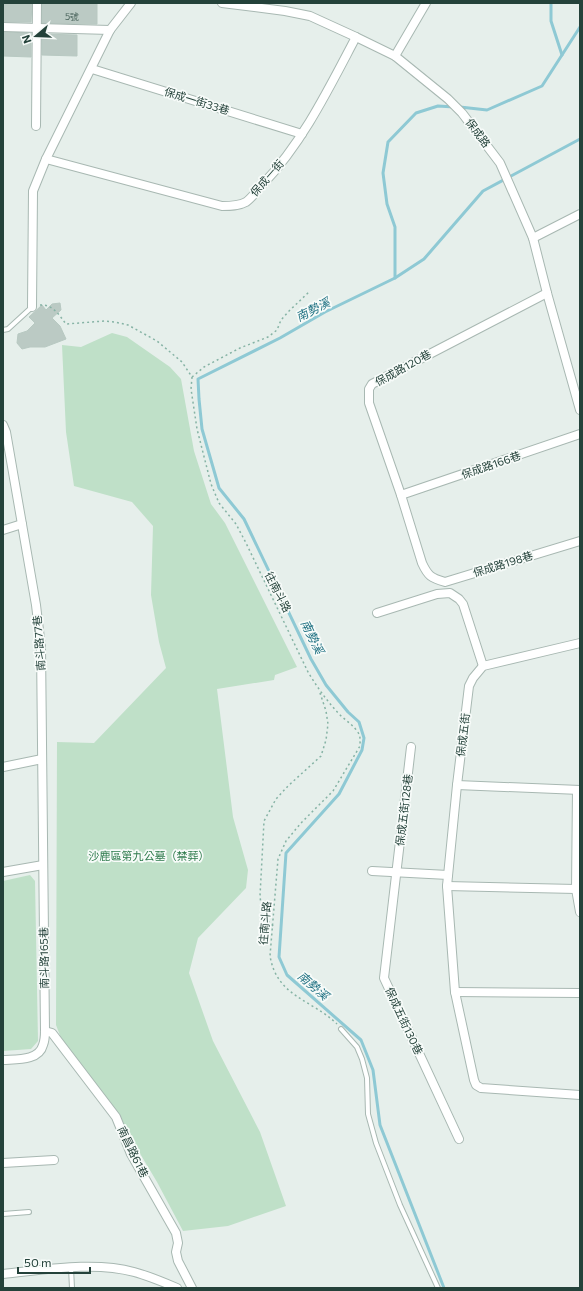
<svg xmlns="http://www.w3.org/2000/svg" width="583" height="1291" font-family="Commissioner,'Noto Sans TC',sans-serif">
  <rect width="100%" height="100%" fill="#e6efeb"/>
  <!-- green -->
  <g fill="#bfe0c8">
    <polygon points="112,333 127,337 170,367 181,379 194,451 211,504 225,523 297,667 275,675 274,680 217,689 233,817 248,870 246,888 198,938 189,973 213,1041 260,1132 286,1206 228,1226 183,1231 157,1182 117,1115 61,1038 56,1025 57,742 94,743 166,668 159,642 151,595 153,526 132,502 74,486 66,432 62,345 81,347"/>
    <polygon points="30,875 35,881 38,1041 31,1049 3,1051 3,881"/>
  </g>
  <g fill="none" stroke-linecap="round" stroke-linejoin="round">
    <!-- stream -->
    <g stroke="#8ec9d4" stroke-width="3">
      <polyline points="551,3 551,21 562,55"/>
      <polyline points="460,107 487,110 542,86 580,27"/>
      <polyline points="395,278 395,227 387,204 383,173 388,142 416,113 438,106 454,107"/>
      <polyline points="444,1288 380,1125 373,1070 361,1040 287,975 279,957 286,853 339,794 362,750 364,738 359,722 348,712 326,685 311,659 244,519 219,488 202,429 199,399 198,379 280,338 325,312 395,278 424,259 483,191 580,139"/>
    </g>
  </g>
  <!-- building -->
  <g fill="#bbcac4" stroke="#b8c9c2">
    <polygon points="3,3 32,3 31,22 3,22"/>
    <polygon points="42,3 97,3 97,24 42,23"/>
    <polygon points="3,32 31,33 31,57 3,56"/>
    <polygon points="42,34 77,35 77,56 42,55"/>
    <polygon points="60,303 61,310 52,318 60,326 66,339 45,347 30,347 22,349 17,343 18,334 27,331 35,323 29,317 42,305 46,310 52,304"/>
  </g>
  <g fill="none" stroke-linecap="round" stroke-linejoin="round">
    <!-- service casing -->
    <g stroke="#a8b8b2" stroke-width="6">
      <g id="service">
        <polyline points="3,330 8,329 32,307"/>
        <polyline points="341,1029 357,1047 362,1059 367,1078 368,1114 376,1143 400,1205 438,1288"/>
        <polyline points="3,1214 29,1212"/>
        <polyline points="71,1268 72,1288"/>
      </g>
    </g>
    <!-- minor casing -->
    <g stroke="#a8b8b2" stroke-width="10">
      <g id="minor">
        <polyline points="222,3 285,11 310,16 356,37 395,56 448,99 462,113 500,163 533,238 547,293 580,410"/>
        <polyline points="3,27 110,30"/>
        <polyline points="395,56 426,3"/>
        <polyline points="92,69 302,134"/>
        <polyline points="36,126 37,3"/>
        <path d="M46,159l176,47c8,0 17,0 24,-4 6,-4 11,-12 17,-18 40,-42 66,-96 93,-147"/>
        <polyline points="533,238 580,214"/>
        <path d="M547,293l-175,91 -3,5v14l32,92 21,68c6,13 9,15 23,19l135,-41"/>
        <polyline points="32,307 33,191 46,159 110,30 131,3"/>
        <path d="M3,425l3,7 30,173 5,42 4,384c0,5 0,9 -2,14 -4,16 -27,14 -40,15"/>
        <polyline points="401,495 580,434"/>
        <polyline points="3,530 22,524"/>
        <polyline points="377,613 437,594 450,593 459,599 463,604 483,666"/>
        <polyline points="580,643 483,666 473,678 469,686 457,785 447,886 455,992 474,1080 476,1085 481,1088 580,1095"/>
        <polyline points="411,747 384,978 459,1139"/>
        <polyline points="3,767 42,759"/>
        <polyline points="457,785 580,790"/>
        <polyline points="577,790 576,889 580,912"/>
        <polyline points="372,871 448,875"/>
        <polyline points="3,872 43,865"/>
        <polyline points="447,886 576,889"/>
        <polyline points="455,992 580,993"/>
        <polyline points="45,1031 52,1033 116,1117 131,1154 176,1233 178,1243 176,1252 178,1261 192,1288"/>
        <polyline points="3,1163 54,1160"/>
        <path d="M3,1274c41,-4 91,-13 131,-2 15,4 29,10 43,16"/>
      </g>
    </g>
    <!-- path -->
    <g stroke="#86b3a5" stroke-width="1.5" stroke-dasharray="2 3" stroke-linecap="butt">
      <path d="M40,305c13,-1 19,10 26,19l39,-3 10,1 13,3 29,16 25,21 10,15 -1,12 6,40 14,55 8,19 17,21 10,19 62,129c9,15 19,29 31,42 6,6 13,10 18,17 4,5 3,9 3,15l-27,45 -32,32 -15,18 -8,18 -8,97c7,41 41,43 67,68"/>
      <polyline points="192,377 204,367 240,348 268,337 277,330 281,320 288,312 310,291"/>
      <polyline points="273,926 262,914 260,896 264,821 276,799 288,786 321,756 326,740 328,724 326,711 320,693"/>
    </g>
    <!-- service -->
    <use href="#service" stroke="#fff" stroke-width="4"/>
    <!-- minor -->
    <use href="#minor" stroke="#fff" stroke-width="8"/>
  </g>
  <g text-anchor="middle" stroke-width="3.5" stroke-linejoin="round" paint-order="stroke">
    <!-- number labels -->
    <g font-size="9" fill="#4a645c">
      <text x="72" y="20">5號</text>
    </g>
    <!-- street labels -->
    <g font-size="11" fill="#24423a" stroke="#f7fbf9">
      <text transform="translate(197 101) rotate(17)" y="4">保成一街33巷</text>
      <text transform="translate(478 133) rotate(53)" y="4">保成路</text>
      <text transform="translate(267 178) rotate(-49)" y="4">保成一街</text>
      <text transform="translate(403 368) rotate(-29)" y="4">保成路120巷</text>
      <text transform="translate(491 465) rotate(-19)" y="4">保成路166巷</text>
      <text transform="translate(503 564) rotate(-17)" y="4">保成路198巷</text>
      <text transform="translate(278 592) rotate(63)" y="4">往南斗路</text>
      <text transform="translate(39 643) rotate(-94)" y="4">南斗路77巷</text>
      <text transform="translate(463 735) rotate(-83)" y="4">保成五街</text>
      <text transform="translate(404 810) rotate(-83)" y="4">保成五街128巷</text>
      <text transform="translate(265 923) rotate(-85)" y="4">往南斗路</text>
      <text transform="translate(44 958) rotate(-91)" y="4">南斗路165巷</text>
      <text transform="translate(404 1021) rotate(65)" y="4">保成五街130巷</text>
      <text transform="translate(133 1152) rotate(64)" y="4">南昌路61巷</text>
    </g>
    <!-- park labels -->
    <g font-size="11" fill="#2d7a4b" stroke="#f7fbf9">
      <text x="149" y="860">沙鹿區第九公墓（禁葬）</text>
    </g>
    <!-- water labels -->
    <g font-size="12" font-style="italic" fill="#1c6f80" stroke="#f7fbf9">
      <text transform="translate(313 310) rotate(-27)" y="4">南勢溪</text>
      <text transform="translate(312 637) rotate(64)" y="4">南勢溪</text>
      <text transform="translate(313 986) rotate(41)" y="4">南勢溪</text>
    </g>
  </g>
  <!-- border -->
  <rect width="583" height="1291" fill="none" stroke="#24423a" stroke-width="8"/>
  <!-- north arrow -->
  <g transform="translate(36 36) rotate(251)" stroke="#f7fbf9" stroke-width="3" paint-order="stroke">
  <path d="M0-3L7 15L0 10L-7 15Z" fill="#24423a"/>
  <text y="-6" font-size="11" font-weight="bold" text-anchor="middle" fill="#24423a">N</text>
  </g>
  <!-- scale -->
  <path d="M18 1267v6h72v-6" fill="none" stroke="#24423a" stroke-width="2"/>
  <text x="24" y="1267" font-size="12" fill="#24423a" stroke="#f7fbf9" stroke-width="3" paint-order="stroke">50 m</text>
</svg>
